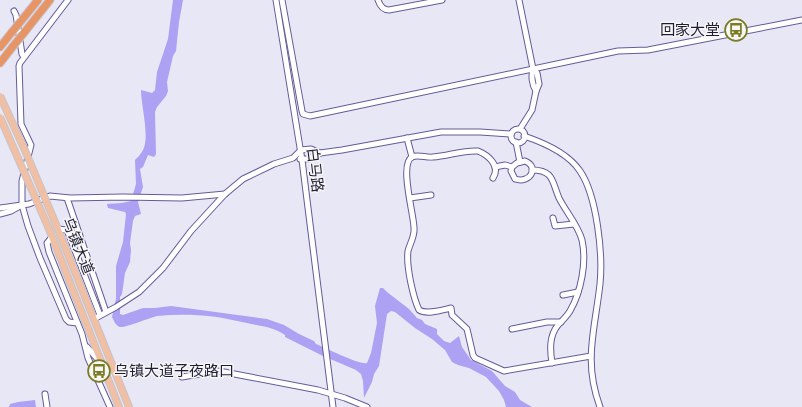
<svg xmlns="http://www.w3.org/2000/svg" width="802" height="407" font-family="'Zilla Slab','Noto Sans SC',serif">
  <rect width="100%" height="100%" fill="#e8e7f5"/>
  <!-- water -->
  <g fill="#ada1f3">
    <path d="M173,0h10l-4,22 -3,29 -3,5 -6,26 1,9 -2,5 -9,11 -2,5 1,42 -2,3 -6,-2 -5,12 -3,2 3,18 -5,15 3,12 -6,2 -2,5 -3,22 1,7 -1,12 -5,11 -3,21 -2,3v17l3,1 20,-7h12l16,-2 96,13 17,6 15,9 15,7 2,3c10,4 43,21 51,19l4,-10 6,-30 -2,-17 5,-18h3l4,4 22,17 8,9 5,2 3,4 12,5v5l7,7 6,2 9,-7 3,11 9,13 21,11 13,15 10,6 5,8 12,7h-26l-2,-7 -5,-9 -13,-14 -17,-9 -11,-3 -6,-3 -7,-12 -13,-11 -17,-11 -20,-16 -4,-1 -4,3 -8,52 -5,8 -2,8 -8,16 -1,-17 -2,-7 -5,-4 -35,-15 -36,-18v-2c-15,-10 -27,-9 -43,-13 -27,-7 -57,-9 -85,-6 -8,2 -32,12 -37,11 -4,-1 -6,-6 -8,-10l4,-18v-33l7,-24 3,-28 -1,-2 -17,-4 -1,-4 15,-1 9,-2 5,-17 -1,-24c3,-3 6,-6 8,-10 7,-13 -2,-45 -2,-60l11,3 3,-3 2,-18 11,-33z"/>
    <polygon points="35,400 36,407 9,407 10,404 18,402"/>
  </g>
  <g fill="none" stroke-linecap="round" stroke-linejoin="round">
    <!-- minor casing -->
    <g stroke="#655b97" stroke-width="7">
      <g id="minor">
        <polyline points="68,0 20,63 19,66 21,124 31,145 22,181 22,205 28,226 40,258 66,319 69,322 77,323"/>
        <polyline points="276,0 302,160 333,407"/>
        <polyline points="282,0 302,111 303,114 310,116 618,51 648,50 802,20"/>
        <path d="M378,0c2,6 5,10 11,10l53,-10"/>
        <path d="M519,0l14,69c-2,7 -1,16 3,22"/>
        <polyline points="14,11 16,15 22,54 24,57"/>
        <polyline points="520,129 532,110 536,91 539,84 537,73 533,69"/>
        <circle cx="518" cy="136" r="7"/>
        <path d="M524,136c21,7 44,17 56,35 17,25 23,83 20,113 -5,46 -17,77 0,123"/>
        <polyline points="407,138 412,157"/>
        <polyline points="516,142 520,162"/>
        <polyline points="300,159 308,159 320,153 342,150 441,132 480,132 511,134"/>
        <path d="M525,161c15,6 5,23 -10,18l-4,-8 1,-4 5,-4z"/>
        <polyline points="495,167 505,165 512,167"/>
        <path d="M532,170c22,0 20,12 27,28 7,14 19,27 23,42 5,22 -1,52 -12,71 -3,5 -8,10 -12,14 -9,11 -8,25 -6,38"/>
        <path d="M493,178c8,-12 -5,-23 -15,-27 -15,-1 -30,5 -45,6 -6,1 -16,-3 -21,0 -13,7 2,58 2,71 1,8 -4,15 -6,23 -2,15 5,46 11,59 8,5 23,0 32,-2l1,7 15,14 6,26 2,3 29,13 87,-15"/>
        <polyline points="67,198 106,312"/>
        <polyline points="410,198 431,195"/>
        <polyline points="0,208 29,204 50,196 70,198 123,197 182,198 225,194"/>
        <polyline points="0,214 11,211 20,206"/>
        <polyline points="553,218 555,226 574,224"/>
        <polyline points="58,229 67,230 100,315"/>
        <polyline points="52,237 47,243 49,252 82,334 88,358 110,407"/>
        <polyline points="563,295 578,292"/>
        <polyline points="94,319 116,307 139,292 163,268 191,231 225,194 243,179 274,164 293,158 301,150 311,149 320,153"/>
        <polyline points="512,329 547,322 561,322"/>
        <polyline points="87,347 100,362"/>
        <polyline points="182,377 217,371 224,372 318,390 345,398 367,407"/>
        <polyline points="45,394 47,407"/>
      </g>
    </g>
    <!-- major casing -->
    <g stroke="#c5c4cb" stroke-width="8">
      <g id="major">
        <polyline points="55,222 129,407"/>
        <polyline points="49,229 119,407"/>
      </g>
    </g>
    <!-- highway casing -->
    <g stroke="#c5c4cb" stroke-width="9">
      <g id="highway">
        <polyline points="21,21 38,0"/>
        <polyline points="23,34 50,0"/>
        <polyline points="0,47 12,32"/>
        <polyline points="0,63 14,45"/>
      </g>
    </g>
    <!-- minor -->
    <use href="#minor" stroke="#fff" stroke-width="5"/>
    <!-- major -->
    <use href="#major" stroke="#f1bfa3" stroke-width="6"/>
    <!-- highway -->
    <use href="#highway" stroke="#e79566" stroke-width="7"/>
    <!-- major-bridge casing -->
    <g stroke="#c5c4cb" stroke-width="8" stroke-linecap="butt">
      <g id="major-bridge">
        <polyline points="0,96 24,148 55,222"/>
        <polyline points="0,117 49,229"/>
      </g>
    </g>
    <!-- highway-bridge casing -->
    <g stroke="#c5c4cb" stroke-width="9" stroke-linecap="butt">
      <g id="highway-bridge">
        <polyline points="12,32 21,21"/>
        <polyline points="14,45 23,34"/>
      </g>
    </g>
    <!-- major-bridge -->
    <use href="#major-bridge" stroke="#f1bfa3" stroke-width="6"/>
    <!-- highway-bridge -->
    <use href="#highway-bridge" stroke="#e79566" stroke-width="7"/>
  </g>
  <!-- icons -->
  <defs>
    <g id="bus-ring" transform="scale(1.15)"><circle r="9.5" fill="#f6f6f6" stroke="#7a7b23" stroke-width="1.5"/><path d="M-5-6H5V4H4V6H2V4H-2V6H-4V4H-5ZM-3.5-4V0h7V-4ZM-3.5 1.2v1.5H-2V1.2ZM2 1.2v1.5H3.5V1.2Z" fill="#7a7b23"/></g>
  </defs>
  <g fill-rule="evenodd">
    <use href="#bus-ring" x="736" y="30"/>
    <use href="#bus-ring" x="99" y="371"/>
  </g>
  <g text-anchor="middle" stroke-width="3" stroke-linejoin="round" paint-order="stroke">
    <!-- poi labels -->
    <g font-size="15" fill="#211d36" stroke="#f6f6f6" text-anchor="end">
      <text x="720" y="35">回家大堂</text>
      <text x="114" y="376" text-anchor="start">乌镇大道子夜路口</text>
    </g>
    <!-- street labels -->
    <g font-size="15" fill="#211d36" stroke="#f6f6f6">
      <text transform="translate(315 170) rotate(83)" y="5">白马路</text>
      <text transform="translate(78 246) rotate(68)" y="5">乌镇大道</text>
    </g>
  </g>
</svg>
